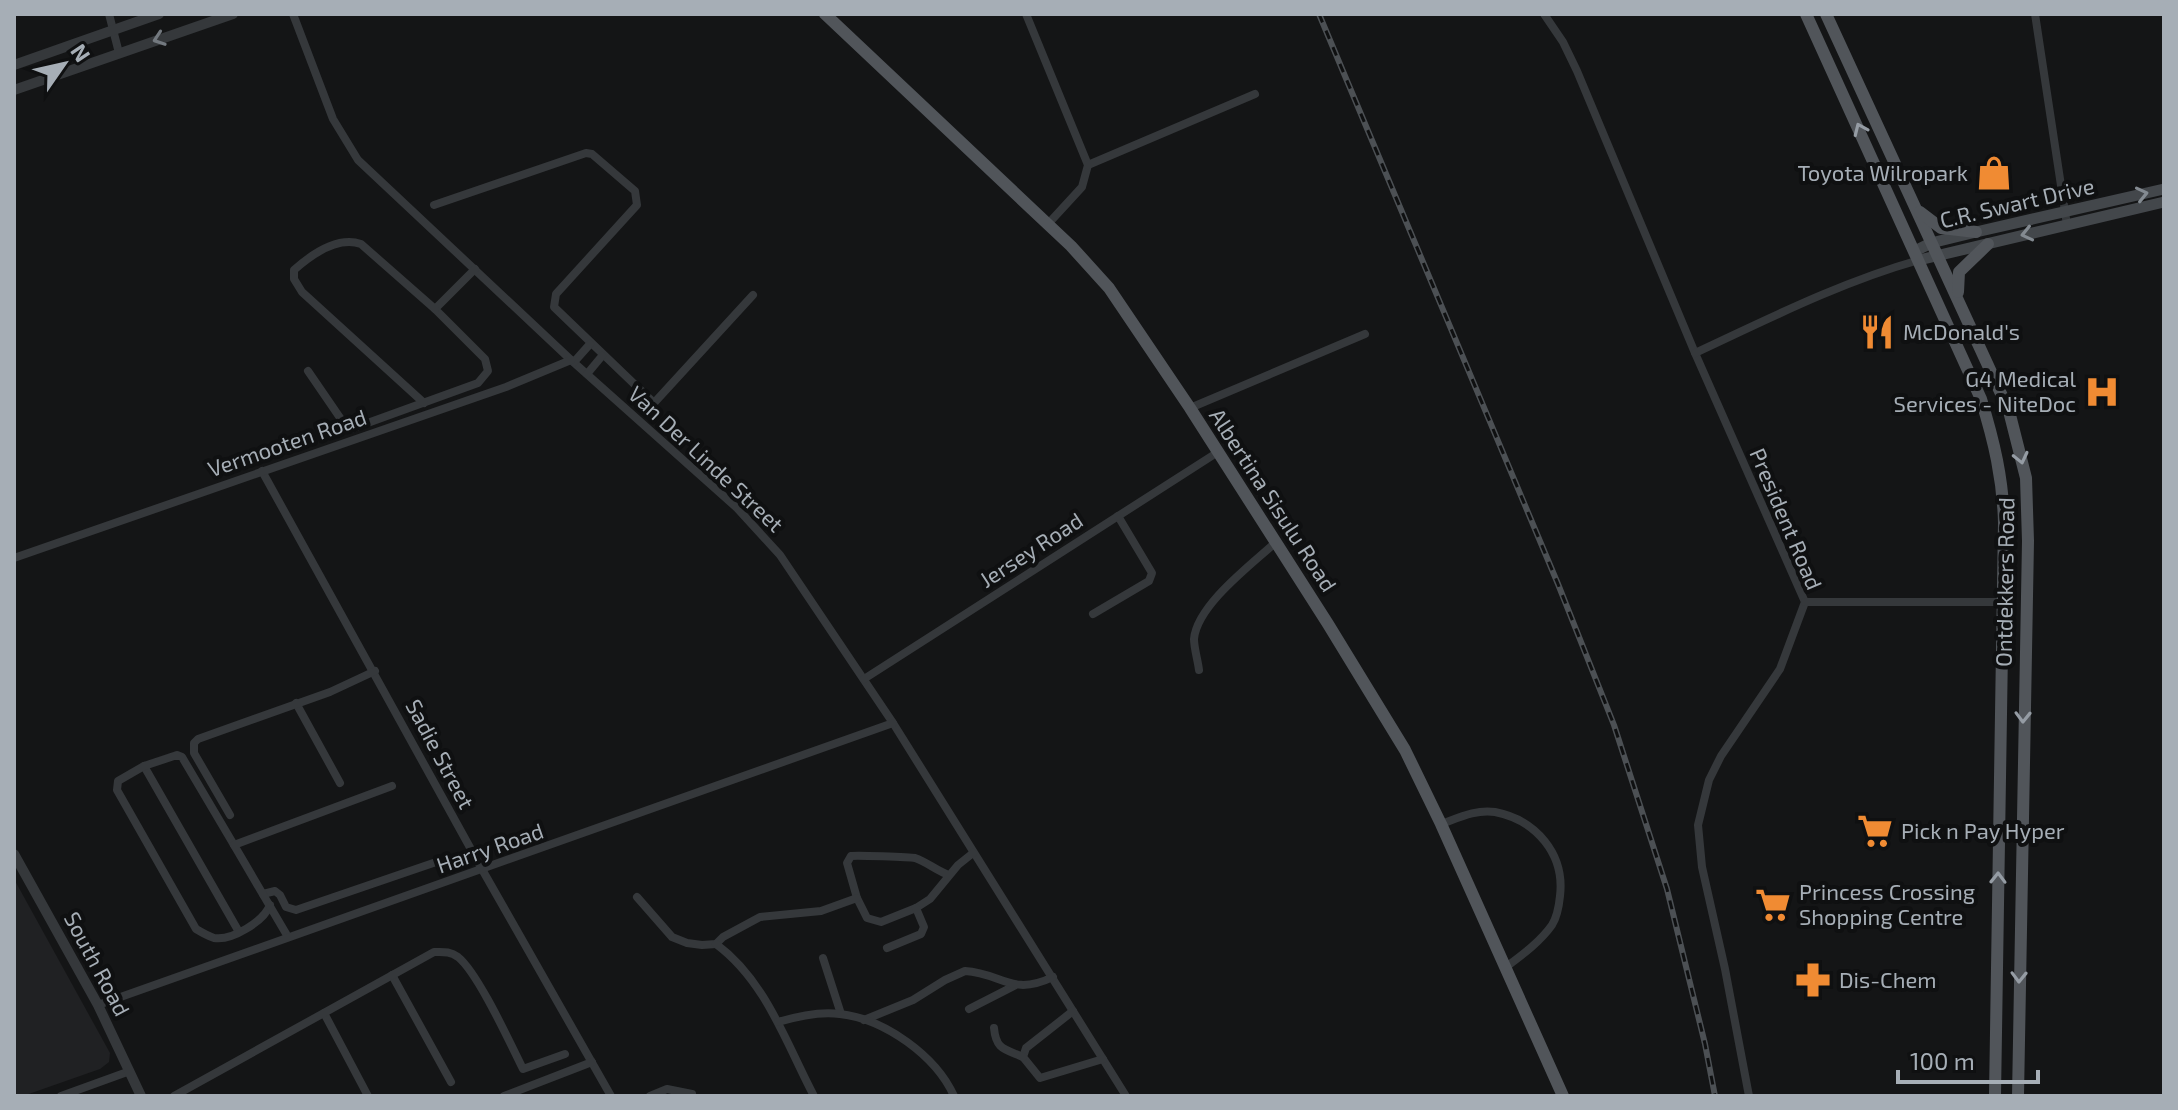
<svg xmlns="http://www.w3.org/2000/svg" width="2178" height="1110" font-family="'Exo 2',sans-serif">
  <rect width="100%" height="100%" fill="#141516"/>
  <!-- built -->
  <polygon fill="#202123" points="14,879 110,1053 109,1062 100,1069 23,1096 14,1096"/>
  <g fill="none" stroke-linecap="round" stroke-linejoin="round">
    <!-- minor -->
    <g stroke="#35383b" stroke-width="8">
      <polyline points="109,14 119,53"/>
      <polyline points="293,14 333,119 358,160 571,360 737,508 780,555 893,723 1126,1096"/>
      <polyline points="1026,14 1088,165 1082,187 1048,224"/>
      <polyline points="1544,14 1563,42 1577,71 1695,353 1805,602 1780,669 1721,756 1709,780 1698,825 1702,867 1725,969 1749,1096"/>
      <polyline points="2035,14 2067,225"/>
      <polyline points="1088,165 1255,94"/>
      <polyline points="434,205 586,153 592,154 635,191 637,205 556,294 554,307 654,403 753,295"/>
      <path d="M1695,353c73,-34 146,-71 224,-93"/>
      <polyline points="574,362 590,344"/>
      <polyline points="308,371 345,425 351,429 478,383 488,371 485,359 435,309 475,269"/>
      <polyline points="587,374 602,356"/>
      <path d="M424,403l-122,-111 -8,-13v-9c18,-16 43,-34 67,-26l74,65"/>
      <polyline points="1190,408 1365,334"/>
      <polyline points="262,471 483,871 611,1096"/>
      <polyline points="14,558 506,387 571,360"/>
      <polyline points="1805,602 2002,602"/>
      <polyline points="1093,614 1149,581 1152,573 1118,516"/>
      <path d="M1199,670c-1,-9 -5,-22 -5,-31 3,-34 58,-75 82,-97"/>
      <polyline points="864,679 1218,452"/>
      <polyline points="296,703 340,783"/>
      <polyline points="144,766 239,932"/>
      <polyline points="230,815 194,753 194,743 198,739 330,692 375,671"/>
      <path d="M1441,824c17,-6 35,-15 54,-12 41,8 70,42 65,84 -1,10 -3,21 -8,29 -12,17 -30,30 -46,42"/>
      <path d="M234,845l-52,-88 -5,-2 -33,11 -26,15 -1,9 79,139c5,3 12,7 18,9 18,3 50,-17 56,-33"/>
      <path d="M949,875c-12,-4 -22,-13 -34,-17 -5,-1 -60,-3 -64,-2l-4,7 10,35 10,20 14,4 35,-14 14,-9 28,-34 15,-12"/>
      <polyline points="263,894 275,891 280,895 286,907 296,910 445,859"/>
      <polyline points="637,897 672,937 687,943 702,945 716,944 723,937 760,917 821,911 857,898"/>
      <polyline points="288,937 234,845 392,786"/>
      <path d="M716,944c50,37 70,99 98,152"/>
      <polyline points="887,948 921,934 924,927 916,908"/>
      <polyline points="823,958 841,1014"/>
      <polyline points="392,975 451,1082"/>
      <polyline points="98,1005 893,723"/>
      <polyline points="969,1009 1014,986"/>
      <polyline points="1073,1011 1026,1048 1023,1057 1040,1078 1103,1059"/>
      <polyline points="324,1013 368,1096"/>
      <path d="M864,1020l49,-20 32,-20 20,-9c37,2 46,26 88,6"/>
      <path d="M778,1022c20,-6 42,-11 62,-8 45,5 96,42 114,82"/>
      <path d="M994,1028c2,22 11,21 29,29"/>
      <polyline points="61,1096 130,1071"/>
      <path d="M174,1096l260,-144c9,0 16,-1 24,5 20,16 52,86 65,112l42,-15"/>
      <polyline points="504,1096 592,1062"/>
      <polyline points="650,1096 667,1089 692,1094"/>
    </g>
    <!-- tertiary -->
    <g stroke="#35383b" stroke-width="10">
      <polyline points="14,65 159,14"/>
      <polyline points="14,90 233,14"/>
      <polyline points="14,854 98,1005 141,1096"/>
    </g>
    <!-- secondary -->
    <g stroke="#43474b" stroke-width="11">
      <polyline points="1915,251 1931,243 1976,232 2164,189"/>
      <polyline points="1919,260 2164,202"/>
    </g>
    <!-- primary -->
    <g stroke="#51555a" stroke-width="12">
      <polyline points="825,14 1071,246 1109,288 1190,408 1328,624 1405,750 1441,824 1563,1096"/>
      <path d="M1806,14l175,385c13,42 22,80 23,124l-9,573"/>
      <polyline points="1826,14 2009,411 2026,478 2028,541 2018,1096"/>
      <polyline points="1920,212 1941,228 1976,232"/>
      <polyline points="1958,292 1959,272 1988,244"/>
    </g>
    <!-- rail casing -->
    <g stroke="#4c5054" stroke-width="6">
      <polyline id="rail" points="1319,14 1558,584 1614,725 1667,889 1705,1044 1715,1096"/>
    </g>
    <!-- rail -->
    <use href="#rail" stroke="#0f1011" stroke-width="3" stroke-dasharray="9" stroke-linecap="butt"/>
  </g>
  <!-- one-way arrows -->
  <defs><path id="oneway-chevron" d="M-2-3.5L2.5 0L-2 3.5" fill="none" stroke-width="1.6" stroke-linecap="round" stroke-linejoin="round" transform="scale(2)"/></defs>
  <use stroke="#73797f" href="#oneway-chevron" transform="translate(159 39) rotate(161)"/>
  <g stroke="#959ca4">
    <use href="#oneway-chevron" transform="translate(1860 129) rotate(-114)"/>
    <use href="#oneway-chevron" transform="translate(2021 458) rotate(77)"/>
    <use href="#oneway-chevron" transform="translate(2023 717) rotate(91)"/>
    <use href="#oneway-chevron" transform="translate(1998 878) rotate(-89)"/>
    <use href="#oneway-chevron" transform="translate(2019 977) rotate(91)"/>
  </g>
  <g stroke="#838a91">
    <use href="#oneway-chevron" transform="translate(2142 194) rotate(-13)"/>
    <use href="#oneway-chevron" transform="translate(2027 234) rotate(167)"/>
  </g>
  <!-- icons -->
  <defs>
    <g id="shop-bare" transform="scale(2.76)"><path d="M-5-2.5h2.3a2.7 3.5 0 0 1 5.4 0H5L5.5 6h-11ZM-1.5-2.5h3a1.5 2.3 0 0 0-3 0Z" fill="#f08b33" stroke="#0f1011" stroke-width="2.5" paint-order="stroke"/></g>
    <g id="restaurant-bare" transform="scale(2.76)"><path d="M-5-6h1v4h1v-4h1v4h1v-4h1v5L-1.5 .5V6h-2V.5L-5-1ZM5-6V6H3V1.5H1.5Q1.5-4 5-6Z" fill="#f08b33" stroke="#0f1011" stroke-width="2.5" paint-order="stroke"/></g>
    <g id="hospital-bare" transform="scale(2.76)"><path d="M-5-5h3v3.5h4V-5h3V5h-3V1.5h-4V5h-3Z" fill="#f08b33" stroke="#0f1011" stroke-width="2.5" paint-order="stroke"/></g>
    <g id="supermarket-bare" transform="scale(2.76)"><path d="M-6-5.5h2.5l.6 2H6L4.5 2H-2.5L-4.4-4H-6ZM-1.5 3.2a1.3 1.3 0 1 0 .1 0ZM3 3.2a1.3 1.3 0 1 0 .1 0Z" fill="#f08b33" stroke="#0f1011" stroke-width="2.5" paint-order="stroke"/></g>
    <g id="pharmacy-bare" transform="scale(2.76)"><path d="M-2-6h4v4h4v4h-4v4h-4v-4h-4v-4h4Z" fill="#f08b33" stroke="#0f1011" stroke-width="2.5" paint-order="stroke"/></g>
  </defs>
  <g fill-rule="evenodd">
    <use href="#shop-bare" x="1994" y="173"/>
    <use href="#restaurant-bare" x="1877" y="332"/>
    <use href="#hospital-bare" x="2102" y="392"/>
    <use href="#supermarket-bare" x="1875" y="831"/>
    <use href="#supermarket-bare" x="1773" y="905"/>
    <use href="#pharmacy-bare" x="1813" y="980"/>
  </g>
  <g text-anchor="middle" stroke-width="8" stroke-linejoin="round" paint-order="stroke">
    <!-- poi labels -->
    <g font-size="22" fill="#a6aeb6" stroke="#0f1011" text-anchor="start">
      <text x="1968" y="181" text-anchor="end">Toyota Wilropark</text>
      <text x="1903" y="340">McDonald's</text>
      <text x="2076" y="387" text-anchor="end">G4 Medical<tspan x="2076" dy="25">Services - NiteDoc</tspan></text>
      <text x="1901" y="839">Pick n Pay Hyper</text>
      <text x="1799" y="900">Princess Crossing<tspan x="1799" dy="25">Shopping Centre</tspan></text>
      <text x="1839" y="988">Dis-Chem</text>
    </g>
    <!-- street labels -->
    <g font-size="22" fill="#a6aeb6" stroke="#0f1011">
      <text transform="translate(2017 203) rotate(-13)" y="8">C.R. Swart Drive</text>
      <text transform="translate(287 443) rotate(-19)" y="8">Vermooten Road</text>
      <text transform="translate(706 459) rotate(43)" y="8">Van Der Linde Street</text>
      <text transform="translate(1273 500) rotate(57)" y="8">Albertina Sisulu Road</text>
      <text transform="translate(1786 519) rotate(67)" y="8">President Road</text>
      <text transform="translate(1031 550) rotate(-33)" y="8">Jersey Road</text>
      <text transform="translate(2005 582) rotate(-89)" y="8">Ontdekkers Road</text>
      <text transform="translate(440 754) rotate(62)" y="8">Sadie Street</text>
      <text transform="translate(490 848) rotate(-19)" y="8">Harry Road</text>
      <text transform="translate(97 964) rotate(62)" y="8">South Road</text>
    </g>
  </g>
  <!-- border -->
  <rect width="2178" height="1110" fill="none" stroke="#a6aeb6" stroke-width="32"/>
  <!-- north arrow -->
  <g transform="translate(64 64) rotate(56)" stroke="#0f1011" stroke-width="6" paint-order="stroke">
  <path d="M0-6L14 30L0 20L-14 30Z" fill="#a6aeb6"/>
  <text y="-12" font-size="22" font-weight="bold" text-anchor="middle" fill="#a6aeb6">N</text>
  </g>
  <!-- scale -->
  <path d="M1898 1070v12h140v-12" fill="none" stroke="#a6aeb6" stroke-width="4"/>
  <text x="1910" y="1070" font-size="24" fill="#a6aeb6" stroke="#0f1011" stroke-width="6" paint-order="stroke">100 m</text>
</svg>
